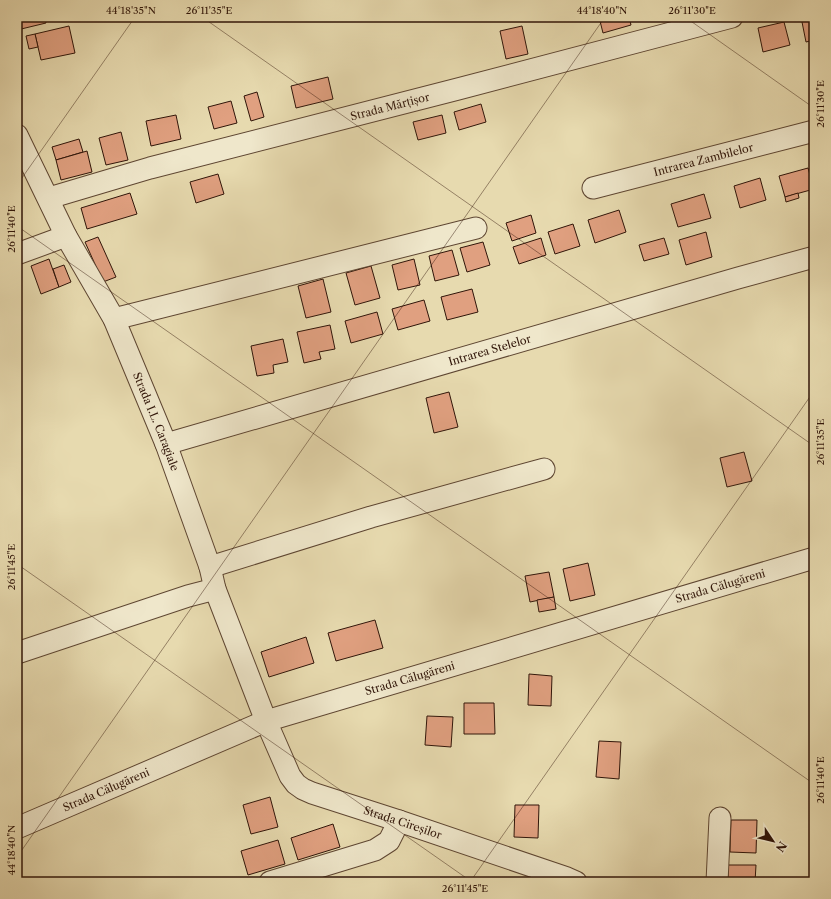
<svg xmlns="http://www.w3.org/2000/svg" width="831" height="899" font-family="'Libre Caslon Text',serif">
  <rect width="100%" height="100%" fill="#e7daaf"/>
  <filter id="stains"><feTurbulence type="fractalNoise" baseFrequency=".005" numOctaves="4"/><feColorMatrix values="0 0 0 0 .2 0 0 0 0 .09 0 0 0 0 .02 0 0 0 .5 -.17"/></filter>
  <radialGradient id="worn" r=".72"><stop offset=".6" stop-color="#630" stop-opacity="0"/><stop offset="1" stop-color="#630" stop-opacity=".3"/></radialGradient>
  <!-- building -->
  <g fill="#e0a080" stroke="#301509">
    <polygon points="17,17 45,17 46,23 17,30"/>
    <polygon points="599,17 629,17 631,25 603,33"/>
    <polygon points="801,17 814,17 814,40 806,42"/>
    <polygon points="784,22 790,45 763,52 758,28"/>
    <polygon points="69,26 75,53 41,60 35,34"/>
    <polygon points="522,26 528,54 506,59 500,31"/>
    <polygon points="35,34 38,47 29,49 26,36"/>
    <polygon points="328,77 333,99 296,108 291,86"/>
    <polygon points="257,92 264,117 251,121 244,96"/>
    <polygon points="231,101 237,123 214,129 208,107"/>
    <polygon points="481,104 486,122 459,130 454,112"/>
    <polygon points="176,115 181,139 151,146 146,121"/>
    <polygon points="442,115 446,133 418,140 413,122"/>
    <polygon points="121,132 128,160 106,165 99,138"/>
    <polygon points="79,139 83,152 56,160 52,147"/>
    <polygon points="87,151 92,172 61,180 56,160"/>
    <polygon points="808,168 814,189 785,197 779,176"/>
    <polygon points="218,174 224,194 196,203 190,182"/>
    <polygon points="760,178 766,200 740,208 734,186"/>
    <polygon points="130,193 137,214 87,229 81,208"/>
    <polygon points="798,193 799,198 786,202 785,197"/>
    <polygon points="704,194 711,218 678,227 671,204"/>
    <polygon points="619,210 626,232 595,243 588,220"/>
    <polygon points="531,215 536,233 512,241 506,223"/>
    <polygon points="573,224 580,246 555,254 548,232"/>
    <polygon points="706,232 712,257 686,265 679,240"/>
    <polygon points="98,237 116,277 103,282 85,242"/>
    <polygon points="541,238 546,255 519,264 513,247"/>
    <polygon points="664,238 669,254 644,261 639,245"/>
    <polygon points="483,242 490,265 467,272 460,248"/>
    <polygon points="452,250 459,275 435,281 429,256"/>
    <polygon points="49,259 59,287 41,294 31,266"/>
    <polygon points="414,259 420,285 398,290 392,265"/>
    <polygon points="64,265 71,282 59,287 53,269"/>
    <polygon points="371,266 380,298 355,305 346,273"/>
    <polygon points="323,279 331,312 306,318 298,286"/>
    <polygon points="472,289 478,312 447,320 441,297"/>
    <polygon points="424,300 430,321 398,330 392,309"/>
    <polygon points="377,312 383,334 351,343 345,321"/>
    <polygon points="330,325 335,349 319,352 321,359 304,363 297,332"/>
    <polygon points="283,339 288,362 273,365 274,373 257,376 251,346"/>
    <polygon points="449,392 458,427 434,433 426,398"/>
    <polygon points="744,452 752,481 727,487 720,458"/>
    <polygon points="588,563 595,595 570,601 563,569"/>
    <polygon points="549,572 554,597 530,602 525,576"/>
    <polygon points="554,597 556,609 539,612 537,600"/>
    <polygon points="375,620 383,648 336,661 328,633"/>
    <polygon points="306,637 314,663 269,677 261,652"/>
    <polygon points="529,674 552,676 551,706 528,705"/>
    <polygon points="464,703 494,703 495,734 464,734"/>
    <polygon points="427,716 453,717 451,747 425,745"/>
    <polygon points="599,741 621,742 619,779 596,777"/>
    <polygon points="270,797 278,827 251,834 243,805"/>
    <polygon points="515,805 539,805 538,838 514,837"/>
    <polygon points="731,820 757,820 756,853 730,852"/>
    <polygon points="333,824 340,847 298,860 291,838"/>
    <polygon points="278,840 285,864 248,875 241,851"/>
    <polygon points="728,865 756,865 755,882 728,882"/>
  </g>
  <g fill="none" stroke-linecap="round" stroke-linejoin="round">
    <!-- minor casing -->
    <g stroke="#5e4632" stroke-width="23">
      <g id="minor">
        <path id="s1" d="M17,135l49,101 48,83 52,125 44,123 5,22 51,132 24,55 6,8 7,5 9,4 87,28 168,57 9,4"/>
        <path id="s2" d="M593,188l221,-57"/>
        <path id="s3" d="M49,198l101,-30 308,-79 274,-72"/>
        <polyline points="17,254 66,236"/>
        <polyline points="114,319 476,228"/>
        <path id="s4" d="M166,444l572,-166 76,-21"/>
        <polyline points="210,567 371,517 544,469"/>
        <polyline points="17,653 188,596 215,589"/>
        <path id="s5" d="M17,828l249,-107 548,-163"/>
        <polyline points="270,882 375,850 389,841 399,821"/>
        <polyline points="717,882 720,818"/>
      </g>
    </g>
    <!-- minor -->
    <use href="#minor" stroke="#efe7cb" stroke-width="21"/>
  </g>
  <!-- ticks -->
  <path fill="none" stroke="#301509" stroke-width="1" stroke-opacity="0.45" d="M202,17l612,429M685,17l129,91M17,185l118,-168M17,226l797,558M17,564l455,318M17,857l588,-840M470,882l344,-491"/>
  <g text-anchor="middle" stroke-width="3" stroke-linejoin="round" paint-order="stroke">
    <!-- street labels -->
    <g font-size="11" fill="#301509" stroke="#efe7cb">
      <text dy="4" stroke="none"><textPath href="#s3" startOffset="353">Strada Mărțișor</textPath></text>
      <text dy="4" stroke="none"><textPath href="#s2" startOffset="114">Intrarea Zambilelor</textPath></text>
      <text dy="4" stroke="none"><textPath href="#s4" startOffset="337">Intrarea Stelelor</textPath></text>
      <text dy="4" stroke="none"><textPath href="#s1" startOffset="319">Strada I.L. Caragiale</textPath></text>
      <text dy="4" stroke="none"><textPath href="#s5" startOffset="745">Strada Călugăreni</textPath></text>
      <text dy="4" stroke="none"><textPath href="#s5" startOffset="421">Strada Călugăreni</textPath></text>
      <text dy="4" stroke="none"><textPath href="#s5" startOffset="97">Strada Călugăreni</textPath></text>
      <text dy="4" stroke="none"><textPath href="#s1" startOffset="822">Strada Cireșilor</textPath></text>
    </g>
  </g>
  <!-- margin -->
  <rect width="831" height="899" fill="none" stroke="#e7daaf" stroke-width="44"/>
  <!-- north arrow -->
  <g transform="translate(773 841) rotate(125)" stroke="#efe7cb" stroke-width="3" paint-order="stroke">
  <path d="M0-3L7 15L0 10L-7 15Z" fill="#301509"/>
  <text y="-6" font-size="11" font-weight="bold" text-anchor="middle" fill="#301509">N</text>
  </g>
  <rect x="22" y="22" width="787" height="855" fill="none" stroke="#301509" stroke-width="1.5"/>
  <g font-size="10" text-anchor="middle" fill="#301509">
    <text x="131" y="14">44°18'35"N</text>
    <text x="209" y="14">26°11'35"E</text>
    <text x="602" y="14">44°18'40"N</text>
    <text x="692" y="14">26°11'30"E</text>
    <text transform="translate(820 104) rotate(-90)" y="4">26°11'30"E</text>
    <text transform="translate(11 229) rotate(-90)" y="4">26°11'40"E</text>
    <text transform="translate(820 442) rotate(-90)" y="4">26°11'35"E</text>
    <text transform="translate(11 567) rotate(-90)" y="4">26°11'45"E</text>
    <text transform="translate(820 780) rotate(-90)" y="4">26°11'40"E</text>
    <text transform="translate(11 850) rotate(-90)" y="4">44°18'40"N</text>
    <text x="465" y="892">26°11'45"E</text>
  </g>
  <rect width="100%" height="100%" filter="url(#stains)"/>
  <rect width="100%" height="100%" fill="url(#worn)"/>
</svg>
